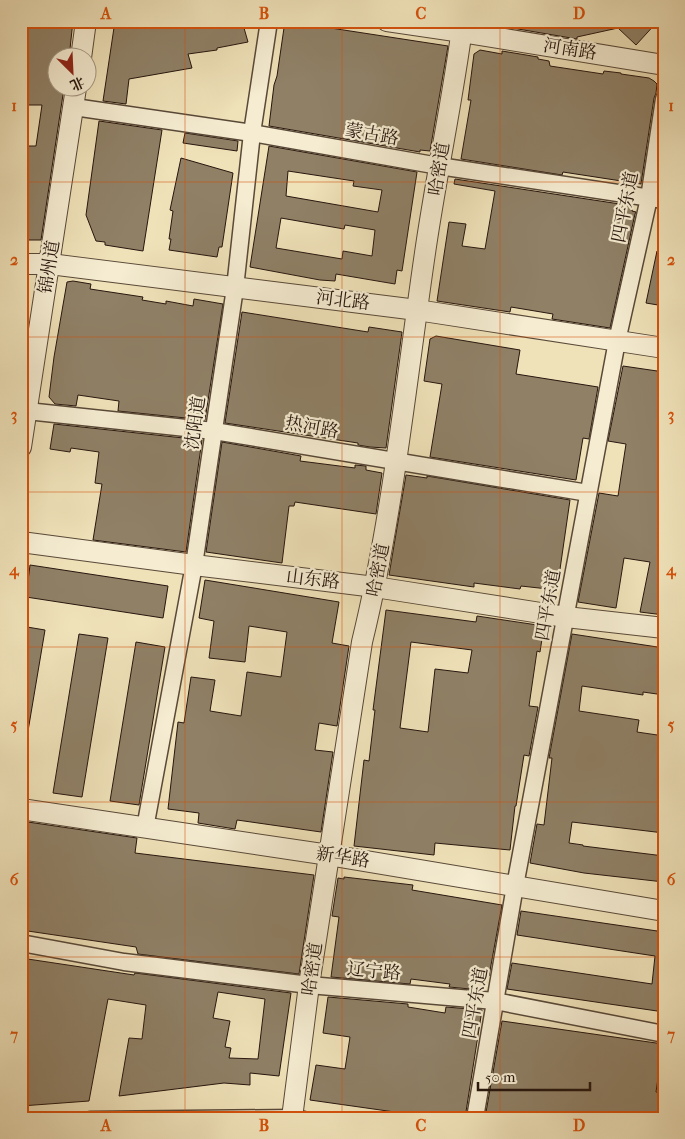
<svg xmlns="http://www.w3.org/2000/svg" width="685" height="1139" font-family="'IM FELL French Canon','Noto Serif SC',serif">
  <rect width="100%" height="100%" fill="#efe1b8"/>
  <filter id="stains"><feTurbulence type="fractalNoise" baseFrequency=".004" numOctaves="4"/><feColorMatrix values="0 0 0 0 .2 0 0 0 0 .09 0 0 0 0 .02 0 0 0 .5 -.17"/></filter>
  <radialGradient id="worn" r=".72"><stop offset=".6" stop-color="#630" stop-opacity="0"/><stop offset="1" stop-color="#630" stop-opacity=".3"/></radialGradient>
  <!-- building -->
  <g fill="#8f8066" stroke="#27160e" fill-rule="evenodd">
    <polygon points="27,21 73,21 69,58 58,58 58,88 64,88 41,240 21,240 21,146 36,146 42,105 21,105 21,55 26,55"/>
    <polygon points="115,21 242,21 248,42 217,48 217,50 188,54 192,68 129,79 126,104 103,101"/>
    <polygon points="285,21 448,46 430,151 420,150 420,152 269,126 274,85 277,76"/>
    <polygon points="507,21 658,21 636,45 618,28 577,37 577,39 506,27"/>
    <polygon points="480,50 502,54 502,51 538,57 538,59 549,61 550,66 603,74 604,71 621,73 621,74 649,78 654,81 657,84 656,93 654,98 641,184 563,172 562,175 461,159 471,100 468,100 474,54"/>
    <polygon points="99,121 162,130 143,251 105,245 105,242 96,241 86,215"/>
    <polygon points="185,133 238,141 237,151 183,143"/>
    <path d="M269,146l148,26 -15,99 -5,-1 -2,14 -59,-10 -1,7 -15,-1 -70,-13zM288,171l66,10 -1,5 29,4 -4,22 -92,-16zM281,218l63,11 1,-4 30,5 -3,26 -29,-5 -1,8 -66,-11z"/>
    <polygon points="181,158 233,173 222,247 219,247 217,257 169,250 171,239 169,239 173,211 170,210"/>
    <polygon points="455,179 633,206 632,211 636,212 635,214 610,328 552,319 553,314 511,307 510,312 437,301 449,222 466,224 462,246 485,249 495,191 454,184"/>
    <polygon points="657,251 664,251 664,306 646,303"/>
    <polygon points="73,281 91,284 90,289 143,297 142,300 166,304 166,301 193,306 194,299 223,304 205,420 118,411 119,401 78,395 76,406 55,404 49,397 54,357 67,282"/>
    <polygon points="242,312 368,332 369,327 402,332 386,448 370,447 358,445 358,443 225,423"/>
    <polygon points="436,336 520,350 516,374 598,387 589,439 583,438 576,480 430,457 442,384 424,381 430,339"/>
    <polygon points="623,366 664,372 664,615 640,612 650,562 624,558 616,608 578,602 599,493 618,496 626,444 608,441"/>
    <polygon points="54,424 202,440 186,552 93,540 102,484 95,483 99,452 71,448 70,452 50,449"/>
    <polygon points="222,442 301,456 300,461 355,468 355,465 366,466 366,470 382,473 376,514 295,502 294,506 289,506 282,563 206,552"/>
    <polygon points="406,475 427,478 427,476 570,500 557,590 521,586 520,589 474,583 474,587 389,575"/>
    <polygon points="30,565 168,586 163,618 26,597"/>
    <polygon points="205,580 339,602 332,643 349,646 337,726 319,723 315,750 333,752 321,832 237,820 235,829 198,823 199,813 168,809 178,722 184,723 191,677 215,680 210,711 241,716 247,672 281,677 287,632 249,626 245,662 209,658 214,621 199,618"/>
    <path d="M386,610l90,12 1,-6 67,10 -4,26 -3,-1 -8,55 9,1 -9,49 -5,-1 -8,51h-1l-5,44 -75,-7 -1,12 -80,-9 10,-86 5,1 6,-51h-2zM411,642l61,8 -4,23 -33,-4 -7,63 -28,-4z"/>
    <polygon points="21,626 45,630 28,731 21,731"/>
    <polygon points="79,634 108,638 82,797 53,793"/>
    <polygon points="572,634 664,648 664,695 643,692 643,695 582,686 579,711 639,720 637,732 664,736 664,833 572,822 569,843 583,845 583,846 664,856 664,882 584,873 530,863 537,824 544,825 552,758 549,758"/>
    <polygon points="136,642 165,647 139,805 110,801"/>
    <polygon points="21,821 137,838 135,853 314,875 299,974 138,954 136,947 21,930"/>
    <polygon points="344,877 413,885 412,890 502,905 489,976 472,974 470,989 449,987 450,984 411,979 410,984 331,977 339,917 332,916 338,878 344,879"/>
    <polygon points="521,911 664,932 664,1012 507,989 512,963 652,984 655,956 517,935"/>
    <path d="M21,958l113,17 1,-2 156,20 -12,83 -29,-3v12l-26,-2 -105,13 10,-58 13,1 4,-34 -38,-6 -19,102 -68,5zM218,992l47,7 -7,60 -29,-1 2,-10 -6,-1 5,-26 -17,-3z"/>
    <polygon points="328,997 408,1004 408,1007 445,1013 446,1007 482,1010 465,1118 437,1118 310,1100 316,1065 345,1069 350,1037 323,1033"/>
    <polygon points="502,1021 663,1044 656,1092 664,1093 664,1118 485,1118"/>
  </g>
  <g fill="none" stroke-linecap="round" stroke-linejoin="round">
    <!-- pedestrian casing -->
    <g stroke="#594938" stroke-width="15">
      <polyline id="pedestrian" points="90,1118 293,1116 304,1118"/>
    </g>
    <!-- minor casing -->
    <g stroke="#594938" stroke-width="19">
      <g id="minor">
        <polyline points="74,107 252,133 439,166 664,200"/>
        <polyline points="27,411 214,431 588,493"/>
        <polyline points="145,828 194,565 235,288 252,133 269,21"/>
        <polyline points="21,943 124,962 309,985 495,1001 664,1034"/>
        <polyline points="475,1118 515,886 617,341 649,198 664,99"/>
      </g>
    </g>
    <!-- tertiary casing -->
    <g stroke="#594938" stroke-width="22">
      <g id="tertiary">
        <polyline points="387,21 462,32 664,65"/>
        <polyline points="81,58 86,21"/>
        <polyline points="21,264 50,264 417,310 664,348"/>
        <polyline points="21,447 76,88"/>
        <polyline points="21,542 194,565 375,587 566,617 664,628"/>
        <polyline points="21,809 329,855 664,911"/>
        <path d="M292,1118l17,-133 53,-343c31,-127 44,-259 63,-389 11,-77 28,-154 38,-232"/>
      </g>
    </g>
    <!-- pedestrian -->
    <use href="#pedestrian" stroke="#f5ecd1" stroke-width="12"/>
    <!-- minor -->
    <use href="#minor" stroke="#f5ecd1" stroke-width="16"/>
    <!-- tertiary -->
    <use href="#tertiary" stroke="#f5ecd1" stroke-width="20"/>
  </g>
  <!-- grid -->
  <path fill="none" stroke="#d5520c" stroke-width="1" stroke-opacity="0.55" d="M185,21v1097M342,21v1097M500,21v1097M21,182h643M21,337h643M21,492h643M21,647h643M21,802h643M21,957h643"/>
  <g text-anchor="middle" stroke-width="4.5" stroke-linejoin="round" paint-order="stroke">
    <!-- street labels -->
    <g font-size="18" fill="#27160e" stroke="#f5ecd1">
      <text transform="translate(570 49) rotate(9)" y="6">河南路</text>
      <text transform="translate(372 134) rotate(10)" y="6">蒙古路</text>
      <text transform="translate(439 169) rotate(-81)" y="6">哈密道</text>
      <text transform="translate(625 207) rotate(-79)" y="6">四平东道</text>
      <text transform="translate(49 267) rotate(-81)" y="6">锦州道</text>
      <text transform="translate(343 300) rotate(7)" y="6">河北路</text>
      <text transform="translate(195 423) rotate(-82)" y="6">沈阳道</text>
      <text transform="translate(312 427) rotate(10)" y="6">热河路</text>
      <text transform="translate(378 570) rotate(-79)" y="6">哈密道</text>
      <text transform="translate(313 579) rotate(7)" y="6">山东路</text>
      <text transform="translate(548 605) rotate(-80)" y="6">四平东道</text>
      <text transform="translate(343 857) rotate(9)" y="6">新华路</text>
      <text transform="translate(312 969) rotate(-82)" y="6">哈密道</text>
      <text transform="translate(374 971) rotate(5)" y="6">辽宁路</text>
      <text transform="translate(475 1003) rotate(-80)" y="6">四平东道</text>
    </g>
  </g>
  <!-- margin -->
  <rect width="685" height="1139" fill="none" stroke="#efe1b8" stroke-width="55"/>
  <!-- north arrow -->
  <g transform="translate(72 72) rotate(156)"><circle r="24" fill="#f5ecd1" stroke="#a39683"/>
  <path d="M0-4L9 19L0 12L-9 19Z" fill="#8f2418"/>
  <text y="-8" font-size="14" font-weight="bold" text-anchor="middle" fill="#27160e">北</text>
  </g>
  <!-- scale -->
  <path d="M478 1082v8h112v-8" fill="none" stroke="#27160e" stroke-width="2.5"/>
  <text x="485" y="1082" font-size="15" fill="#27160e" stroke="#f5ecd1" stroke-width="4" paint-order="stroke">50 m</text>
  <rect x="28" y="28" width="630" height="1084" fill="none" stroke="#d5520c" stroke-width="2"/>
  <g font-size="16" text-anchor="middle" font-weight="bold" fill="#d5520c">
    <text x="106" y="19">A</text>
    <text x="264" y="19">B</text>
    <text x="421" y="19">C</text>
    <text x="579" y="19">D</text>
    <text x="14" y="111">1</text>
    <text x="671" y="111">1</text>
    <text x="14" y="265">2</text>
    <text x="671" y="265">2</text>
    <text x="14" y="420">3</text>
    <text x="671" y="420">3</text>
    <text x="14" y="575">4</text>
    <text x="671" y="575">4</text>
    <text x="14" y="730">5</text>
    <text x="671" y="730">5</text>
    <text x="14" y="885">6</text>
    <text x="671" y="885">6</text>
    <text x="14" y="1040">7</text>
    <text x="671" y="1040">7</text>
    <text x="106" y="1131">A</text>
    <text x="264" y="1131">B</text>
    <text x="421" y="1131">C</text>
    <text x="579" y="1131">D</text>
  </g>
  <rect width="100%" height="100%" filter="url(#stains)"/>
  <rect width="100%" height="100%" fill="url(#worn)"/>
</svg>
